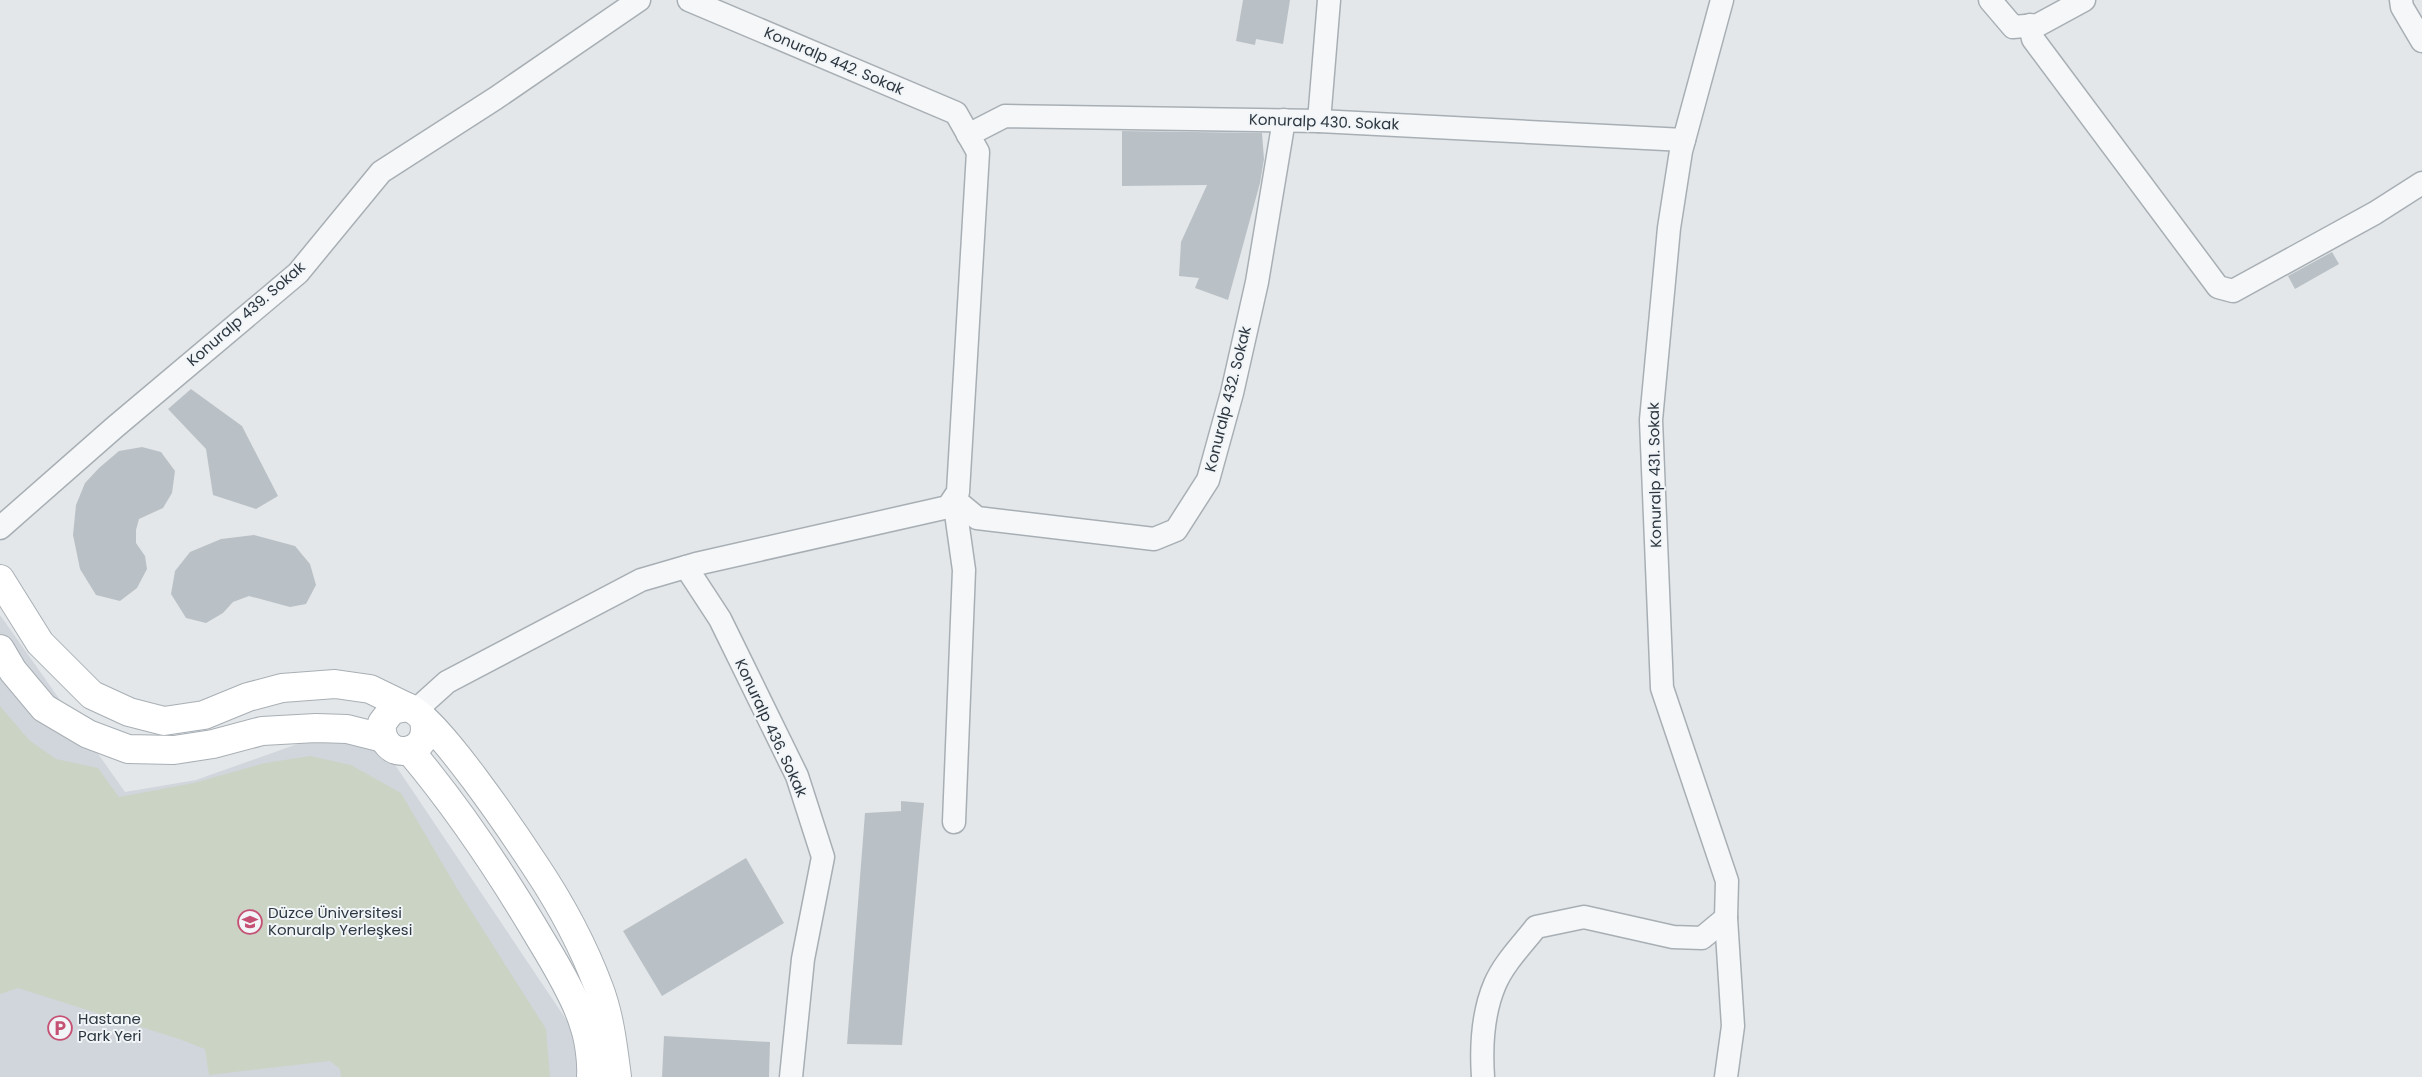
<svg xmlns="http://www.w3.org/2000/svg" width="2422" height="1077" font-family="Poppins,sans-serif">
  <rect width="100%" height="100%" fill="#e3e7ea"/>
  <!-- built -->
  <polygon fill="#d1d6dc" points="0,615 125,792 196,780 365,720 588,1052 581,1077 0,1077"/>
  <!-- green -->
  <polygon fill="#cbd3c5" points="0,706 29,740 56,759 98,768 119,797 194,783 265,763 310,756 351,765 401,793 458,890 546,1029 550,1077 341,1077 340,1069 330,1061 209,1075 205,1049 179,1039 18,988 0,994"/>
  <!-- building -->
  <g fill="#bac1c6">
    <polygon points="1243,0 1290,0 1283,44 1256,39 1255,45 1236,41"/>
    <polygon points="1122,131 1262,133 1264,159 1260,183 1228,300 1195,288 1199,278 1179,276 1181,242 1207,185 1122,186"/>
    <polygon points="2332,252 2339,264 2295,289 2288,276"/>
    <polygon points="191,389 242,426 278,496 256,509 213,495 206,449 168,409"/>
    <polygon points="142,447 161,452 175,471 172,493 163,508 139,519 136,530 136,543 145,556 147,569 137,588 120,601 96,595 80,569 73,535 76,505 85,483 99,468 119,451"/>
    <polygon points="254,535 295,546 310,564 316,585 306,604 290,607 249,596 233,602 223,613 206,623 186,618 171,594 175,571 190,552 221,539"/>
    <polygon points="901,801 924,803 902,1045 847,1044 865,813 901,811"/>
    <polygon points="746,858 784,923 662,996 623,931"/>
    <polygon points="664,1036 770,1042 769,1077 662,1077"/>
  </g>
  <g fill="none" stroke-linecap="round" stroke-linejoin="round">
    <!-- minor casing -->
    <g stroke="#a8afb4" stroke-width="25">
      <g id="minor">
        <polyline points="1990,0 2013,27 2038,25 2084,0"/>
        <polyline points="2401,0 2402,7 2422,41"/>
        <polyline points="2030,25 2033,39 2218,287 2233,291 2375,213 2422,183"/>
        <polyline points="1319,121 1329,0"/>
        <polyline points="968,135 1005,116 1319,121 1684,140"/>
        <polyline points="954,499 977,518 1154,539 1176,530 1208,480 1232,393 1257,282 1284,120"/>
        <polyline points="954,499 964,570 954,822"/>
        <polyline points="0,528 115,427 298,273 381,172 496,98 639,0"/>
        <polyline points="686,567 720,619 797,776 823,857 803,959 791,1077"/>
        <polyline points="416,710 447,682 641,580 696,564 948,507 958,492 978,152 956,113 689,0"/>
        <polyline points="1726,918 1733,1026 1726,1077"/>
        <path d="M1483,1077c-2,-29 0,-65 12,-93 9,-21 27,-39 41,-57l48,-10 89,20 29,1 24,-20 1,-37 -65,-193 -11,-268 18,-192 12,-77 41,-151"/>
      </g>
    </g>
    <!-- secondary casing -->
    <g stroke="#a8afb4" stroke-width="30">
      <g id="secondary">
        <polyline points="0,579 40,643 92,695 129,712 164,721 204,715 248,697 282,688 335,684 370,689 407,707"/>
        <polyline points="0,649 13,671 44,708 88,734 128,749 174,750 213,744 262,731 316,728 347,729 383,738"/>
        <path d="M423,718c13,40 -45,46 -41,5l10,-13 15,-3c27,7 110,131 129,160 24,36 48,81 63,121 11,29 14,59 18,89"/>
        <path d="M410,751c49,58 92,123 131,189 14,23 36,60 43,85 5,14 8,37 7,52"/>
      </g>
    </g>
    <!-- minor -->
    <use href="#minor" stroke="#f5f7f9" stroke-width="22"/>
    <!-- secondary -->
    <use href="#secondary" stroke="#fff" stroke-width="28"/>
  </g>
  <!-- icons -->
  <defs>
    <g id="university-ring" transform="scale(1.25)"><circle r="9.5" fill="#f2f5f7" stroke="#c55275" stroke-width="1.5"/><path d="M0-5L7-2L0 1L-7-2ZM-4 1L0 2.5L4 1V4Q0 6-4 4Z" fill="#c55275"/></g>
    <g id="parking-ring" transform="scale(1.25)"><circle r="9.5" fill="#f2f5f7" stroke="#c55275" stroke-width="1.5"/><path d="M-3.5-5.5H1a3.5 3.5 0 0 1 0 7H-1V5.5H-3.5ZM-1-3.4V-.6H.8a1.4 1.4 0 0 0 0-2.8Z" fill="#c55275"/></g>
  </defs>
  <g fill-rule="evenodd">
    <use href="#university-ring" x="250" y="922"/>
    <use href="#parking-ring" x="60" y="1028"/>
  </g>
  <g text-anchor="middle" stroke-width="4" stroke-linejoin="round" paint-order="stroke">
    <!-- street labels -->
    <g font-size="15" fill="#2c3741" stroke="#f2f5f7">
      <text transform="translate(834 61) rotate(23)" y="5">Konuralp 442. Sokak</text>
      <text transform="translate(1324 122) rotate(2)" y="5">Konuralp 430. Sokak</text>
      <text transform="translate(246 314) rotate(-41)" y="5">Konuralp 439. Sokak</text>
      <text transform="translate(1228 399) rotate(-76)" y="5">Konuralp 432. Sokak</text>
      <text transform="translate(1655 475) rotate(-91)" y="5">Konuralp 431. Sokak</text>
      <text transform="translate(771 728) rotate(65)" y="5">Konuralp 436. Sokak</text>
    </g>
    <!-- poi labels -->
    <g font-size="15" fill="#2c3741" stroke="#f2f5f7" text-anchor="start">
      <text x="268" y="918">Düzce Üniversitesi<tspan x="268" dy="17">Konuralp Yerleşkesi</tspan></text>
      <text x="78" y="1024">Hastane<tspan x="78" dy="17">Park Yeri</tspan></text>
    </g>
  </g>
</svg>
